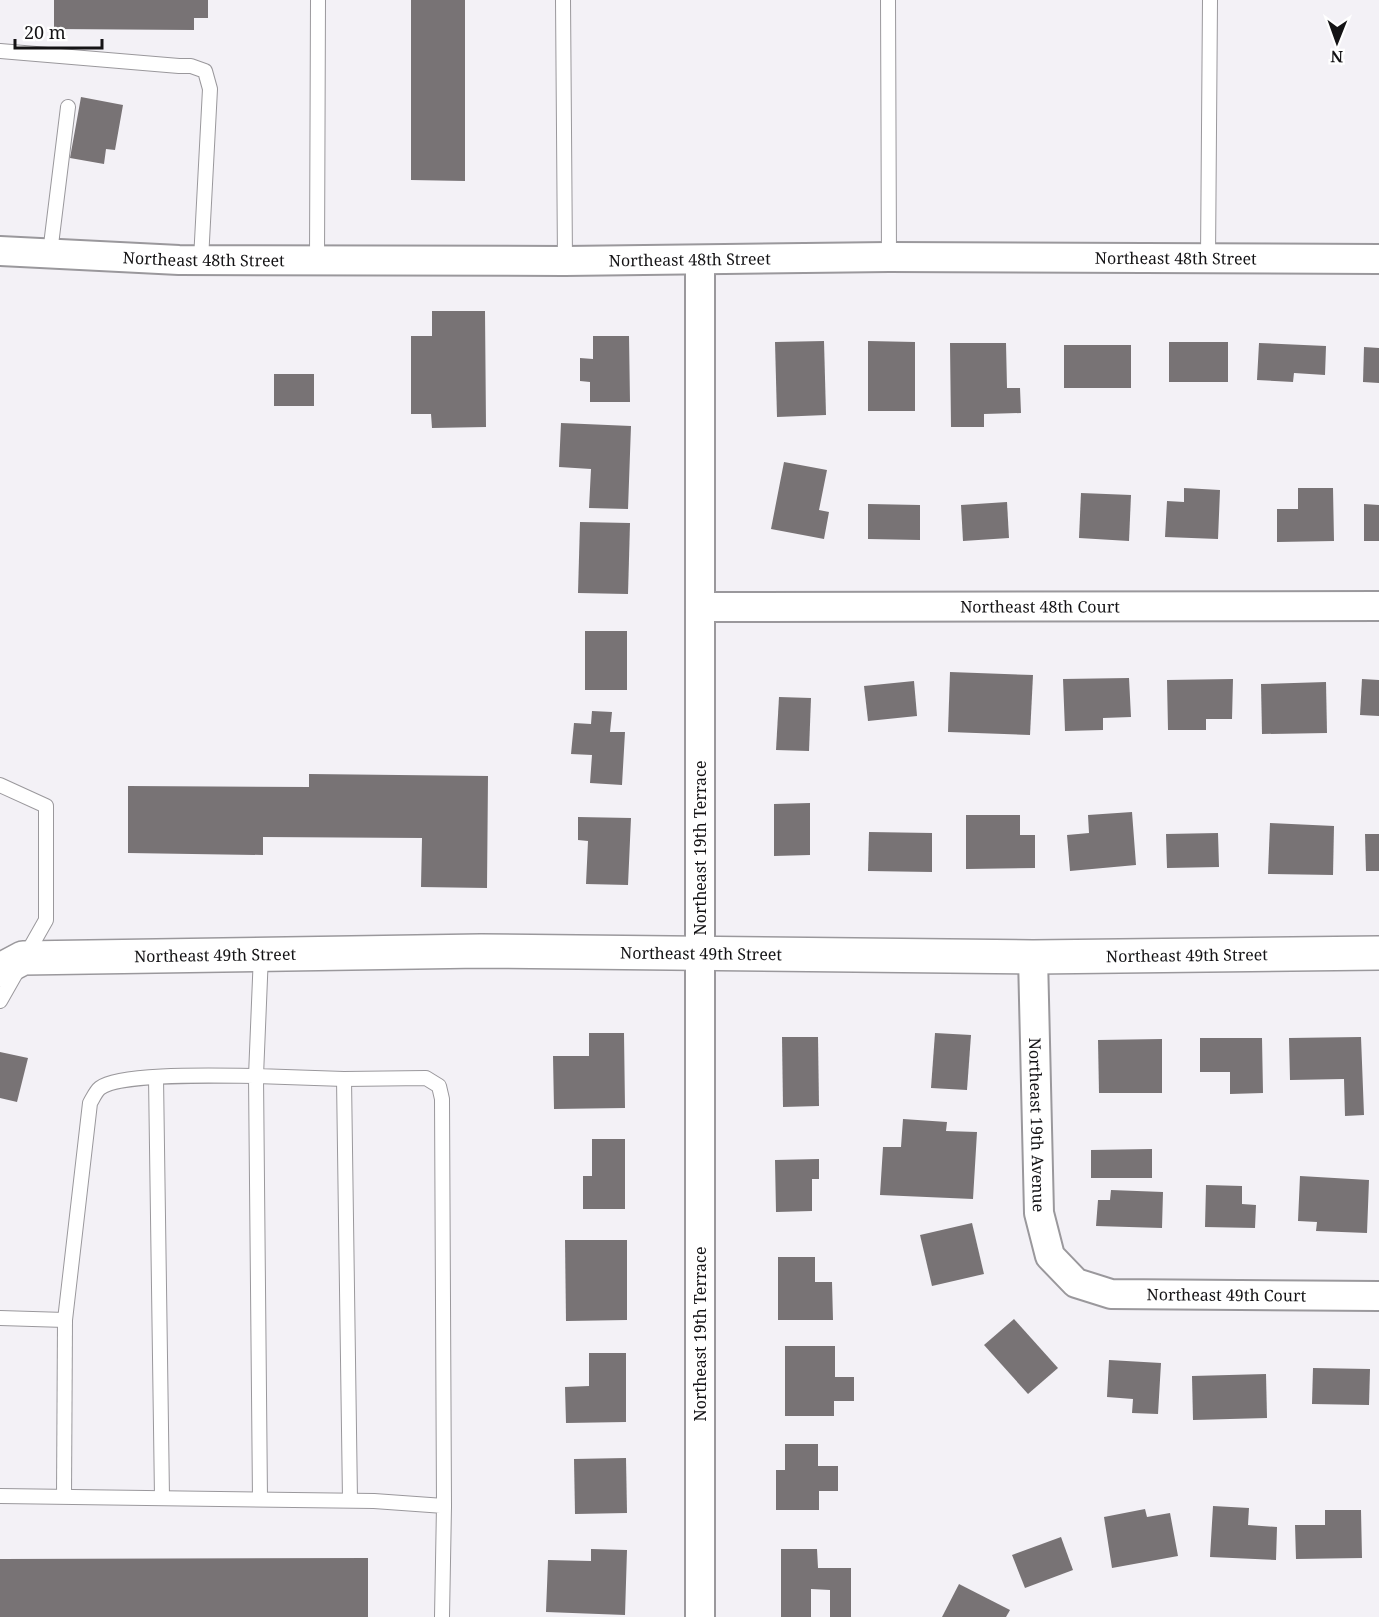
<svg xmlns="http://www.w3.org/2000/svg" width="1379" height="1617" font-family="'Noto Serif',serif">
  <rect width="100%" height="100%" fill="#f3f1f6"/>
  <!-- building -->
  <g fill="#787375">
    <polygon points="54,0 208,0 208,18 194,18 194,30 54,29"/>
    <polygon points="411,0 465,0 465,181 411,180"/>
    <polygon points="81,97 123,105 115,150 106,149 104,164 70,158"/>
    <polygon points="432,311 485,311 486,427 432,428 431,414 411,414 411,336 432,336"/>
    <polygon points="593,336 629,336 630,402 590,402 590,382 580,381 580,358 593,359"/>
    <polygon points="824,341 826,415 777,417 775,342"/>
    <polygon points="868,341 915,342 915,411 868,411"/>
    <rect x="1169" y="342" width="59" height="40"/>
    <polygon points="950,343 1006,343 1007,388 1020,388 1021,413 984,414 984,427 951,427"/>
    <polygon points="1259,343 1326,346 1325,375 1294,373 1293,382 1257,380"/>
    <rect x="1064" y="345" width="67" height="43"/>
    <polygon points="1364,347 1379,348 1379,383 1363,382"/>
    <rect x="274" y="374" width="40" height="32"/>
    <polygon points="561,423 631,426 628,509 589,508 591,469 559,467"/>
    <polygon points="784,462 827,470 819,510 829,512 824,539 771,529"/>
    <polygon points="1184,488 1220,490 1218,539 1165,537 1167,501 1184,502"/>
    <polygon points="1298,488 1333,488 1334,541 1277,542 1277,509 1298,509"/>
    <polygon points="1081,493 1131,495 1129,541 1079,538"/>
    <polygon points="1007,502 1009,538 963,541 961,505"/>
    <polygon points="868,504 920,505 920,540 868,539"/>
    <polygon points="1364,504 1379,505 1379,541 1364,541"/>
    <polygon points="580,522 630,523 628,594 578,593"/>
    <rect x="585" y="631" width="42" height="59"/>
    <polygon points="950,672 1033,675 1030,735 948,732"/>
    <polygon points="1129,678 1131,717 1103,718 1103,730 1065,731 1063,679"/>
    <polygon points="1233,679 1232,719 1206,719 1206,730 1168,730 1167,680"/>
    <polygon points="1362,679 1379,680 1379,716 1360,715"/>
    <polygon points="914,681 917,716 868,721 864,686"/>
    <polygon points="1326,682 1327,733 1262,734 1261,684"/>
    <polygon points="779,697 811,698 809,751 776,750"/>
    <polygon points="592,711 612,712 610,732 625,732 622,785 590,783 592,755 571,754 574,723 591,724"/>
    <polygon points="309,774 488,776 487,888 421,887 422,838 263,837 263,855 128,853 128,786 309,787"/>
    <polygon points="810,803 810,855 774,856 774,804"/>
    <polygon points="1132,812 1136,865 1070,871 1067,835 1089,833 1088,815"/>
    <polygon points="966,815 1020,815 1020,835 1035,835 1035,868 966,869"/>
    <polygon points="578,817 631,818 628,885 586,884 588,841 578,840"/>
    <polygon points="1270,823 1334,826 1333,875 1268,874"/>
    <polygon points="869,832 932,833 932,872 868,871"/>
    <polygon points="1218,833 1219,867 1167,868 1166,834"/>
    <polygon points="1365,834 1379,834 1379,871 1366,871"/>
    <polygon points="589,1033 624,1033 625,1108 554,1109 553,1056 589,1056"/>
    <polygon points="935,1033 971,1035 967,1090 931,1088"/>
    <polygon points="782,1037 818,1037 819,1106 783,1107"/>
    <polygon points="1361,1037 1364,1115 1345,1116 1344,1079 1290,1080 1289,1038"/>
    <polygon points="1200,1038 1262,1038 1263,1093 1230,1094 1230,1072 1200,1072"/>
    <polygon points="1162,1039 1162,1093 1099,1093 1098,1040"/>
    <polygon points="0,1052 28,1058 17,1102 0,1098"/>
    <polygon points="903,1119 947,1122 946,1131 977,1132 973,1199 880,1195 883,1147 901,1147"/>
    <polygon points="592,1139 625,1139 625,1209 583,1209 583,1176 592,1176"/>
    <polygon points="1152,1149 1152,1178 1091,1178 1091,1150"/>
    <polygon points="819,1159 819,1179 812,1179 812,1211 776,1212 775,1160"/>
    <polygon points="1300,1176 1369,1180 1367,1233 1316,1231 1317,1222 1298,1221"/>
    <polygon points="1206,1185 1242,1186 1242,1204 1256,1205 1255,1228 1205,1227"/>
    <polygon points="1111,1190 1163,1192 1162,1228 1096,1226 1098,1200 1110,1200"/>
    <polygon points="972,1223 984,1274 932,1286 920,1235"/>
    <polygon points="565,1240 627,1240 627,1320 566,1321"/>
    <polygon points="778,1257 815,1257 815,1282 832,1282 833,1320 778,1320"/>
    <polygon points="1014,1319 1058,1368 1028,1394 984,1345"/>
    <polygon points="785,1346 835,1346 835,1377 854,1377 854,1401 834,1401 834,1416 785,1416"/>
    <polygon points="589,1353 626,1353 626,1422 566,1423 565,1387 589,1386"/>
    <polygon points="1109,1360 1161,1363 1158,1414 1132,1413 1133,1399 1107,1397"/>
    <polygon points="1313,1368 1370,1369 1369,1405 1312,1404"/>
    <polygon points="1266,1374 1267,1418 1193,1420 1192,1376"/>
    <polygon points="785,1444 818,1444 818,1466 838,1466 838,1491 819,1491 819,1510 776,1510 776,1470 785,1470"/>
    <polygon points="626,1458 627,1513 575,1514 574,1459"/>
    <polygon points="1213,1506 1249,1508 1248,1525 1277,1527 1276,1560 1210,1557"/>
    <polygon points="1145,1509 1147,1517 1170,1513 1178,1556 1112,1568 1104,1517"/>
    <polygon points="1325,1510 1361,1510 1362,1558 1296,1559 1295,1525 1325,1525"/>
    <polygon points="1061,1537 1073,1570 1025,1588 1012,1555"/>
    <polygon points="591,1549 627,1550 625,1615 546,1612 548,1560 591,1561"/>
    <polygon points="781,1549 817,1549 818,1568 851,1568 851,1617 830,1617 830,1590 811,1589 811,1617 781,1617"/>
    <polygon points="368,1558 368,1617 0,1617 0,1559"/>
    <polygon points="959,1584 1010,1610 1006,1617 942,1617"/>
  </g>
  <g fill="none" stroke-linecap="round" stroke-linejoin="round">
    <!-- service casing -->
    <g stroke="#9a989c" stroke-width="16">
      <g id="service">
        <polyline points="563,0 565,261"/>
        <polyline points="888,0 889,257"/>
        <polyline points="0,51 179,66 191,66 205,71 210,89 201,260"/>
        <polyline points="50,253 68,107"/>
        <polyline points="1208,258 1210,0"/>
        <polyline points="317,260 318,0"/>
        <polyline points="0,785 46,806 46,920 0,1001"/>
        <polyline points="261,954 256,1076 344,1079 426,1078 439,1086 442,1099 444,1506"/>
        <polyline points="156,1077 162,1497"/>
        <polyline points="344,1079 350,1500"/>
        <path d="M0,1318l65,2 25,-217c3,-5 6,-12 10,-15 21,-16 126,-12 156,-12l4,423"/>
        <polyline points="0,1496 374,1501 444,1506 442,1617"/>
        <polyline points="64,1496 65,1320"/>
      </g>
    </g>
    <!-- minor casing -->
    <g stroke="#9a989c" stroke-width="32">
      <g id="minor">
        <path id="s1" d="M0,251l179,9 386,1 324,-4 490,2"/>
        <polyline points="700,260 700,1617"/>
        <path id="s2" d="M701,607l678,-1"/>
        <path id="s3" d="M1033,957l6,256 11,43 26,27 35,11 268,2"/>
      </g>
    </g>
    <!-- tertiary casing -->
    <g stroke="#9a989c" stroke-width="36">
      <g id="tertiary">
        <path id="s4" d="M0,970l23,-12 458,-7 552,6 346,-4"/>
      </g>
    </g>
    <!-- service -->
    <use href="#service" stroke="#fff" stroke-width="14"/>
    <!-- minor -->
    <use href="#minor" stroke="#fff" stroke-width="28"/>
    <!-- tertiary -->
    <use href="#tertiary" stroke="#fff" stroke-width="33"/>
  </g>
  <g text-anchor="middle" stroke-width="4.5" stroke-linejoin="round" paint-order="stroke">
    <!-- street labels -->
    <g font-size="16" fill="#141315" stroke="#fff">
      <text dy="6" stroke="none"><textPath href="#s1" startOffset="204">Northeast 48th Street</textPath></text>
      <text dy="6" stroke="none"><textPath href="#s1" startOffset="1176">Northeast 48th Street</textPath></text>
      <text dy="6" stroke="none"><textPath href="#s1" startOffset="690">Northeast 48th Street</textPath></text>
      <text dy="6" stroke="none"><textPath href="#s2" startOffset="339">Northeast 48th Court</textPath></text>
      <text transform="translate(700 848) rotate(-90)" y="6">Northeast 19th Terrace</text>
      <text dy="6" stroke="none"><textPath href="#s4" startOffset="704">Northeast 49th Street</textPath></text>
      <text dy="6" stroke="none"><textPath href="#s4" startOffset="218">Northeast 49th Street</textPath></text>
      <text dy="6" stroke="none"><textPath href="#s4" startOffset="1190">Northeast 49th Street</textPath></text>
      <text dy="6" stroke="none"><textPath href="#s3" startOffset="168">Northeast 19th Avenue</textPath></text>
      <text dy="6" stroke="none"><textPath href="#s3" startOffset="490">Northeast 49th Court</textPath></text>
      <text transform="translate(700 1334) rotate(-90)" y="6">Northeast 19th Terrace</text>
    </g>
  </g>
  <!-- north arrow -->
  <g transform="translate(1337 42) rotate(181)" stroke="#ffffff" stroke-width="4.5" paint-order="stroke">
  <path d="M0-4.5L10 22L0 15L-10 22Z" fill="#141315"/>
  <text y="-9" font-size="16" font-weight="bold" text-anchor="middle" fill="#141315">N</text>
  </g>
  <!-- scale -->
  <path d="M15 39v9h87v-9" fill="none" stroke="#141315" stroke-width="3"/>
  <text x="24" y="39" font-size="18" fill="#141315" stroke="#ffffff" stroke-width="4.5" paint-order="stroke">20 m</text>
</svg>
